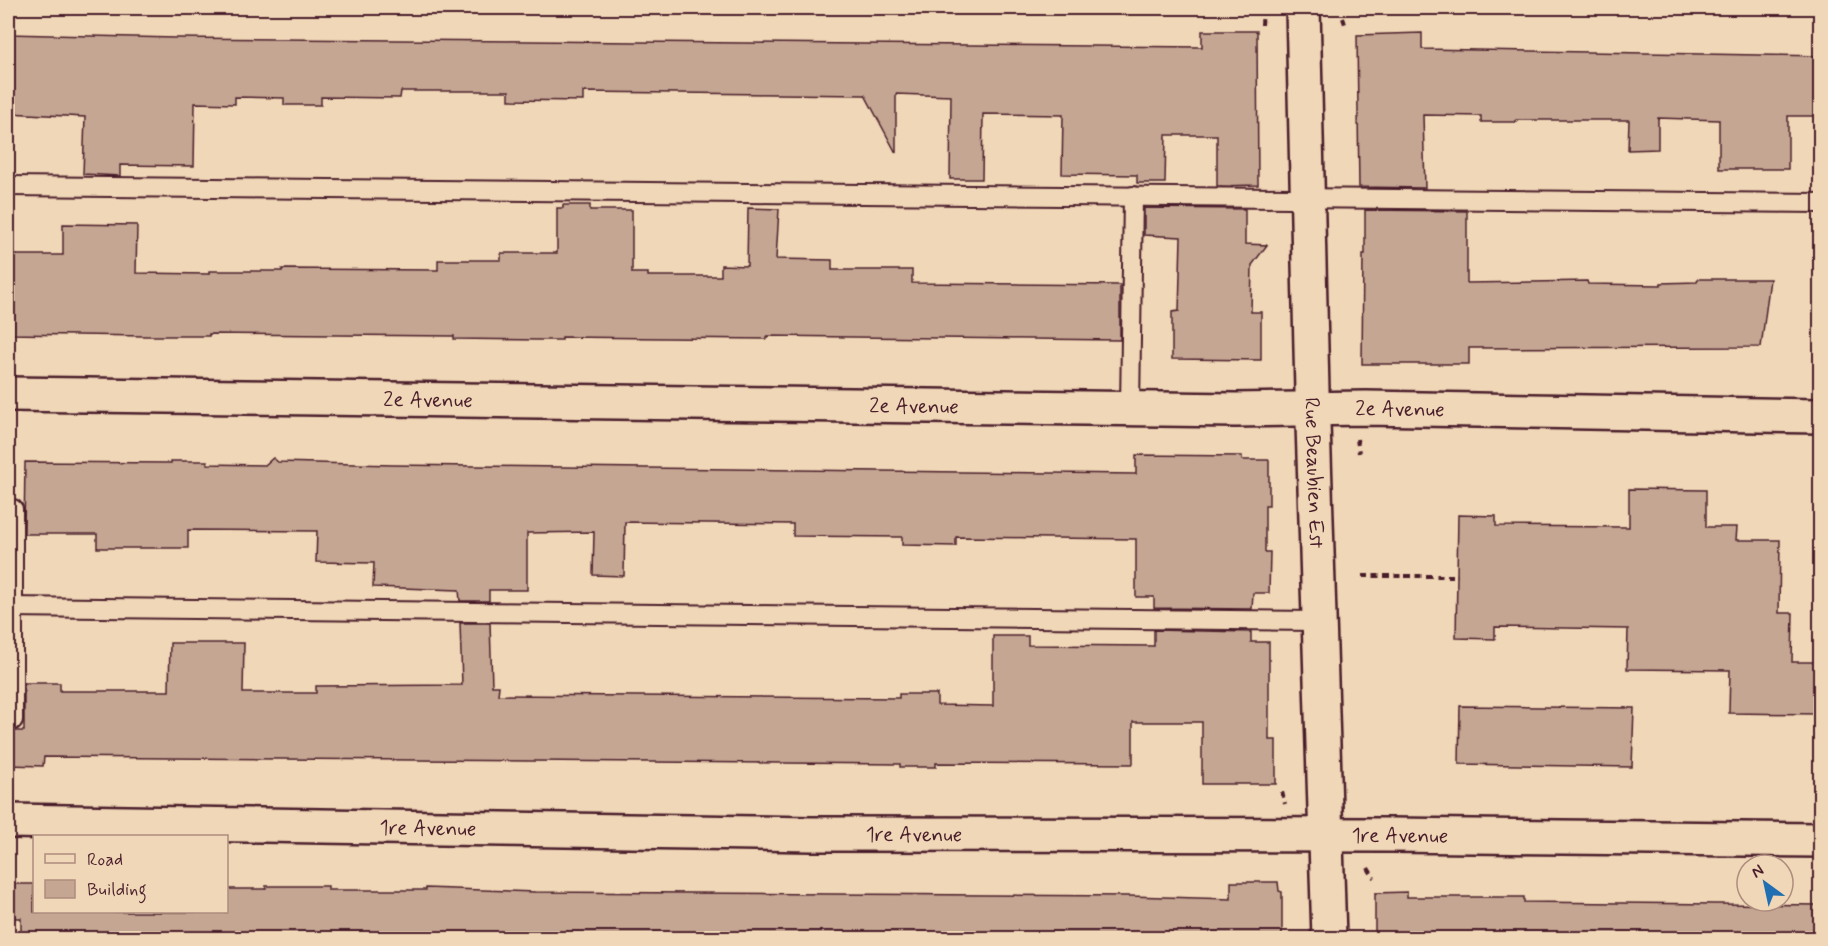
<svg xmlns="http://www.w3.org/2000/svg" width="1828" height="946" font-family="Mynerve,sans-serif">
  <rect width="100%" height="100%" fill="#f0d7b7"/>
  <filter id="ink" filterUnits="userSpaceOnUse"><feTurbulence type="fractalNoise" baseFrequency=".0167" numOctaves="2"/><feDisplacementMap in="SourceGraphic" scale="12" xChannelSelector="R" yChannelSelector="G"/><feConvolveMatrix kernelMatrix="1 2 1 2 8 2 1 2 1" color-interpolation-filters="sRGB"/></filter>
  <g filter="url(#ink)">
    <!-- building -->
    <g fill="#c4a692" stroke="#4a1f2b" stroke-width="1.5">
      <polygon points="1202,31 1257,31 1258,185 1217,186 1217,135 1166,135 1165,183 1137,183 1137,175 1062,174 1063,115 983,114 982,179 950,179 951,96 896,94 896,153 865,95 583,92 583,101 509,100 509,91 401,91 400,98 321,97 321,105 284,105 284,98 235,97 235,104 195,103 194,166 120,165 120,176 83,174 85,117 8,113 8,34 175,38 1202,47"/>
      <polygon points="1422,33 1422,49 1821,56 1821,116 1788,116 1788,169 1719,169 1719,120 1658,118 1658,149 1628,150 1629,120 1516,120 1516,122 1481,122 1481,116 1423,115 1425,188 1359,187 1357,35"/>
      <polygon points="563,205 590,205 590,210 632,210 632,273 648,273 648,276 721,276 721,265 747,266 748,208 779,209 776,259 832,260 832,270 912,270 912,283 1120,285 1120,340 767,336 767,339 562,337 562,340 540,340 454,339 454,336 209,334 209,336 146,336 8,334 8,255 63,255 63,224 137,225 136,273 209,274 209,271 282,271 282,269 438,270 438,260 501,260 501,253 557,253 557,208 563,208"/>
      <polygon points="1144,208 1245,209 1245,244 1267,245 1252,265 1251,312 1261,312 1261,360 1172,359 1172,312 1179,311 1181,237 1144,235"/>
      <polygon points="1365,210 1467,211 1467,283 1587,281 1588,284 1661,285 1661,283 1697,282 1698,279 1770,279 1761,347 1469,348 1469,364 1362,364 1363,254 1365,254"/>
      <polygon points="1136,455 1242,456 1242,460 1269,460 1269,505 1265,505 1265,552 1270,552 1269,593 1253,593 1252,609 1154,608 1154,597 1136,597 1136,539 956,537 956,546 902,545 902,537 793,536 793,524 625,522 624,576 593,575 594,532 527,533 527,590 489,590 489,601 460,601 459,590 373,587 374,563 316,562 317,531 188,530 188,548 97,548 97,534 24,534 25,462 171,463 171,461 207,461 207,464 265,465 273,458 278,462 392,465 1136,474"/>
      <polygon points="1629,489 1706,490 1706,527 1737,527 1736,540 1780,540 1779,613 1793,613 1792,662 1821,662 1821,714 1729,713 1730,670 1627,669 1628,629 1495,627 1495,639 1456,638 1458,515 1496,516 1496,526 1629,527"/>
      <polygon points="460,623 490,623 492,686 499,686 498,695 899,698 899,694 937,694 937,705 993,706 993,636 1028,636 1028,645 1154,646 1154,630 1251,632 1251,642 1269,642 1269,740 1276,740 1276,784 1202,784 1202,722 1133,722 1133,764 936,763 936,767 900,767 900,764 44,757 43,766 8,765 8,731 24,731 24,683 60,683 60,691 169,691 170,643 244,643 243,693 316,693 316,686 462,685"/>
      <polygon points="1460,706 1634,708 1632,767 1459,764"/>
      <polygon points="1231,882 1278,882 1279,891 1282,892 1282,939 21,939 21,918 8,918 8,884 34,884 34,912 226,912 226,889 266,889 266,886 328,886 328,890 426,890 426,888 535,892 1129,896 1231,899"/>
      <polygon points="1407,892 1407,897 1524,897 1524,902 1821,905 1821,939 1375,939 1375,893"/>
    </g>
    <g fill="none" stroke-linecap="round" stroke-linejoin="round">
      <!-- lane casing -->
      <g stroke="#4a1f2b" stroke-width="22">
        <g id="lane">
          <polyline points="8,186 1820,203"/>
          <polyline points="1130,408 1133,196"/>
          <polyline points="8,607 1320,621"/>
          <polyline points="13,720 13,509"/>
        </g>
      </g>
      <!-- street casing -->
      <g stroke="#4a1f2b" stroke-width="38">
        <g id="street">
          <path id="s1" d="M8,394l1228,16 130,-2 454,8"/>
          <path id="s2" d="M8,821l803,13 581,1 428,5"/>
        </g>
      </g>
      <!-- secondary casing -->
      <g stroke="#4a1f2b" stroke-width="38">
        <g id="secondary">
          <path id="s3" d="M1303,8l9,383 17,547"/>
        </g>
      </g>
      <!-- path -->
      <g stroke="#4a1f2b" stroke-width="4" stroke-dasharray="6 4.5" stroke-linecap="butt">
        <polyline points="180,8 180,15"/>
        <polyline points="1343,18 1346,27"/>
        <polyline points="1262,25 1263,8"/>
        <polyline points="1357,439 1359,453"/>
        <polyline points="1363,576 1458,576"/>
        <polyline points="1815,771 1820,771"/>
        <polyline points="1282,792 1285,804"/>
        <polyline points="1368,868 1374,878"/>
      </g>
      <!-- lane -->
      <use href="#lane" stroke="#f0d7b7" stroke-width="18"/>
      <!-- street -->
      <use href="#street" stroke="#f0d7b7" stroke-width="33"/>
      <!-- secondary -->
      <use href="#secondary" stroke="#f0d7b7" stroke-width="33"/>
    </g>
  </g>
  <g text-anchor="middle" stroke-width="4.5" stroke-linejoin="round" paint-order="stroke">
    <!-- street labels -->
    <g font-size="21" fill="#4a1f2b" stroke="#f0d7b7">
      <text dy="7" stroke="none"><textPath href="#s1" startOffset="420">2e Avenue</textPath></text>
      <text dy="7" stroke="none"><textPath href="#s1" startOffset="906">2e Avenue</textPath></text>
      <text dy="7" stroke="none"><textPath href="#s1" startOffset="1392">2e Avenue</textPath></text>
      <text dy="7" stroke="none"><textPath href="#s3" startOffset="465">Rue Beaubien Est</textPath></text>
      <text dy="7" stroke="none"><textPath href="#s2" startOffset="420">1re Avenue</textPath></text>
      <text dy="7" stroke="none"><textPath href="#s2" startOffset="906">1re Avenue</textPath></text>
      <text dy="7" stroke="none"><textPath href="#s2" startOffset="1392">1re Avenue</textPath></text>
    </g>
  </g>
  <!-- margin -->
  <rect width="1828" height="946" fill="none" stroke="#f0d7b7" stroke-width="30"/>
  <rect x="15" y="15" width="1798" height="916" fill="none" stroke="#4a1f2b" stroke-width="2" filter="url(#ink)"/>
  <!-- legend -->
  <rect x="33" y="835" width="195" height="78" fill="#f0d7b7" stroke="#ae8d7f" stroke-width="1.5"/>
  <rect x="45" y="854" width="30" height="9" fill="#f0d7b7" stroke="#ae8d7f" stroke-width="1.5"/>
  <text x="87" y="865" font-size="18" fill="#4a1f2b">Road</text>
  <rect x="45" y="880" width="30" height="18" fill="#c4a692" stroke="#ae8d7f" stroke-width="1.5"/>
  <text x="87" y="895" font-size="18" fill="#4a1f2b">Building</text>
  <!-- north arrow -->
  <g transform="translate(1765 883) rotate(327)"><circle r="28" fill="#f0d7b7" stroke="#ae8d7f" stroke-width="1.5"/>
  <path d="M0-4.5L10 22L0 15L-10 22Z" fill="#1f6fb2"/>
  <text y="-9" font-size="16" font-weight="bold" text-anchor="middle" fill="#4a1f2b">N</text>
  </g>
</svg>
